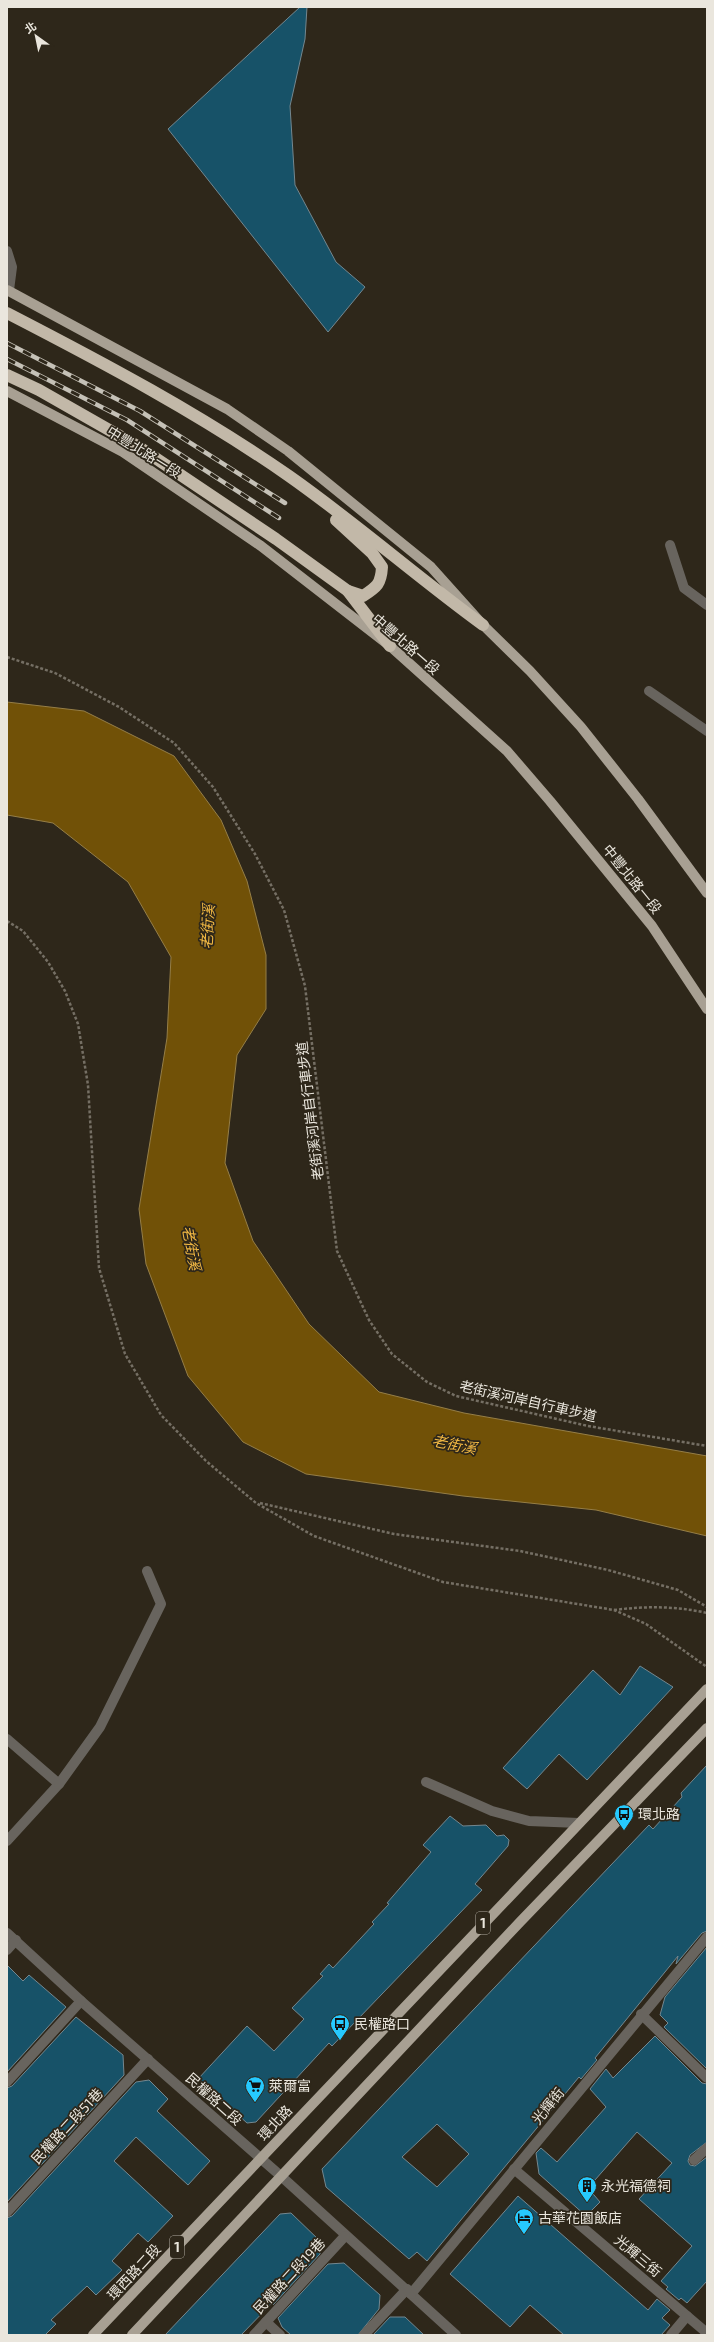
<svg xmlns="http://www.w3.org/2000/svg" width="714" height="2342" font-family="'Exo 2','Noto Sans TC',sans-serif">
  <rect width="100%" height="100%" fill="#2e271a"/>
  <!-- water -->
  <polygon fill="#715107" stroke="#957e47" points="7,702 84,711 174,756 221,820 247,881 266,955 266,1009 237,1055 225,1163 253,1241 309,1324 379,1392 464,1413 707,1456 707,1536 596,1510 463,1496 306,1474 243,1442 188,1376 146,1264 139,1209 167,1038 171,957 128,882 53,823 7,815"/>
  <!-- building -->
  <g fill="#175268" stroke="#74878f" fill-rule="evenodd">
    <polygon points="300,7 307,7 305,39 290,106 295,185 336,262 365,287 328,332 168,129"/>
    <polygon points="640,1666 673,1687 587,1780 559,1754 527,1789 503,1768 593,1670 620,1695"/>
    <path d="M707,1765v166l-5,2 -26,31 2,-8 -83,102 2,2 -16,19 -2,-2 -152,184 -10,-9 -8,7 -83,-72 -4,-18 327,-344 4,4 29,-32 -1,-4zM437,2124l32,30 -32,33 -35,-30z"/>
    <polygon points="450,1816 463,1826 486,1825 497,1836 504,1835 509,1840 508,1846 475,1884 482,1890 332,2046 329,2043 256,2122 247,2123 198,2079 247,2026 274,2051 304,2019 292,2008 323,1976 320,1974 329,1964 333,1968 374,1924 372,1922 389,1904 387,1903 431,1852 423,1845"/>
    <polygon points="707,1947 707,2069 664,2027 668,2023 660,2015 665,1997"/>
    <polygon points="7,1965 23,1981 29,1975 66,2007 7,2072"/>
    <polygon points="76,2017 123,2055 124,2075 7,2202 7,2088 12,2086"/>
    <polygon points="655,2036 702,2083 707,2084 707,2142 690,2155 688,2161 690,2165 695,2166 707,2157 707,2281 687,2303 681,2298 679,2300 666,2289 668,2287 661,2281 692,2246 639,2199 672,2163 637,2132 588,2188 600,2202 586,2216 539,2174 536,2153 541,2148 557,2162 606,2107 590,2089 606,2069 613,2078"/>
    <polygon points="149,2080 168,2099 157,2111 210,2161 188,2185 136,2137 114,2161 173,2216 148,2242 138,2233 112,2261 122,2270 96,2295 87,2286 51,2320 56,2324 45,2335 7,2335 7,2218 12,2216 136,2082"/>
    <polygon points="518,2196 648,2310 657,2299 670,2310 662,2318 670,2325 661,2335 564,2335 530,2305 510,2327 450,2274"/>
    <polygon points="291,2213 320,2241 320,2254 273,2305 272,2303 241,2335 165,2335 280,2214"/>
    <polygon points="344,2263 380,2295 379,2309 358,2335 291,2335 282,2327 278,2318 328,2264"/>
    <polygon points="390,2317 405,2317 424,2335 373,2335"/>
  </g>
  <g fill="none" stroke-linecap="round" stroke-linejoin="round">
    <!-- path -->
    <g stroke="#756f64" stroke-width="2.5" stroke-dasharray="3 2" stroke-linecap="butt">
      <polyline points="7,657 55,673 119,707 174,743 213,787 255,854 284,910 305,986 337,1251 369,1320 392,1354 427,1382 456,1396 588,1426 707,1446"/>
      <polyline points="7,921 23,931 48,962 65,991 78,1024 88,1085 99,1268 125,1354 161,1415 206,1461 256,1503 314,1536 443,1582 614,1610 646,1624 707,1667"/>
      <polyline points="260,1503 394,1534 520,1551 608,1570 678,1590 707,1607"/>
      <path d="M614,1610c32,-4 62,-4 93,3"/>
    </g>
    <!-- minor -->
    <g stroke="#68645e" stroke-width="10">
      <polyline points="7,251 12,267 9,290"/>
      <polyline points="670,545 684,588 707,605"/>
      <polyline points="649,691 707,731"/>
      <polyline points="7,1739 59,1784 7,1841"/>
      <polyline points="426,1782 492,1811 529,1821 579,1823"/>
      <polyline points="59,1784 100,1727 161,1604 147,1571"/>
      <polyline points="7,1933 81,2001 282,2177 456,2335"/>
      <polyline points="7,1950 16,1940"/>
      <polyline points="641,2014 707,2078"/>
      <polyline points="7,2082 81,2001"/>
      <polyline points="694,2160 707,2148"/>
      <polyline points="514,2169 707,2333"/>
      <polyline points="7,2212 148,2059"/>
      <polyline points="411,2294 707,1937"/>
      <polyline points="266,2322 280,2335"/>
      <polyline points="254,2335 345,2236"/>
      <polyline points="364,2335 407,2289"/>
      <polyline points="671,2335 687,2316"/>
    </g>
    <!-- major -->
    <g stroke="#a8a093" stroke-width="10">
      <polyline points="7,290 227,409 288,451 431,567 483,625 530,671 581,727 638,799 707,893"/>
      <polyline points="7,391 123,452 261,546 390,646 507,751 550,801 652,926 707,1009"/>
      <polyline points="93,2335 707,1689"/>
      <polyline points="132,2335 520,1922 707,1728"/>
    </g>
    <!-- highway -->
    <g stroke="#c2b8a8" stroke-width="12">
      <path d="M7,313c97,50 193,101 282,163 67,47 128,101 194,149"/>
      <polyline points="7,375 39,390 139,447 276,539 348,591 390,646"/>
      <path d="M336,520l36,33 10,14c-1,17 -5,20 -19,29l-15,-5"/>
    </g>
    <!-- rail casing -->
    <g stroke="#c5c1b7" stroke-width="4.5">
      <g id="rail">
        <polyline points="7,343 140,411 285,503"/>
        <polyline points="7,359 127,420 279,518"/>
      </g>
    </g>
    <!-- rail -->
    <use href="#rail" stroke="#2e271a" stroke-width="3" stroke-dasharray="9" stroke-linecap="butt"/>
  </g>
  <!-- icons -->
  <defs>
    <g id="bus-pin" transform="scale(1)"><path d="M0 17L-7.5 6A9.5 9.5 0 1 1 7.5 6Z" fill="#26c9fe" stroke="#2e271a"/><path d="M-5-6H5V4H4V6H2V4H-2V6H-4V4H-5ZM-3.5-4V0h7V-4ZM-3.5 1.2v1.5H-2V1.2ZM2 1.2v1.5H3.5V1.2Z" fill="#111"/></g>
    <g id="supermarket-pin" transform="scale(1)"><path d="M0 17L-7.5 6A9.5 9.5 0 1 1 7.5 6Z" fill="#26c9fe" stroke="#2e271a"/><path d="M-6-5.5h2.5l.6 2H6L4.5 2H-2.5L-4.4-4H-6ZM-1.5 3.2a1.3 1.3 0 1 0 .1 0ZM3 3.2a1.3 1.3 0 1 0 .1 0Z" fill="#111"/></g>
    <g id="building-pin" transform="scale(1)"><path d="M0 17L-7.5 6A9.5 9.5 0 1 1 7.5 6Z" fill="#26c9fe" stroke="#2e271a"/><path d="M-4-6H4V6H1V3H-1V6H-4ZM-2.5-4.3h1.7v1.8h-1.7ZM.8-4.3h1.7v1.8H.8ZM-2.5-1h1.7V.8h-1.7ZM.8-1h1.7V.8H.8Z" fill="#111"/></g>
    <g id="hotel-pin" transform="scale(1)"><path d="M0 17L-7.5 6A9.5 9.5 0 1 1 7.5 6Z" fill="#26c9fe" stroke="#2e271a"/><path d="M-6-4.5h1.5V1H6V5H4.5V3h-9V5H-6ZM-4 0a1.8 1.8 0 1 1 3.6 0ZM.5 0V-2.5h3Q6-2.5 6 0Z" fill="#111"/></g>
  </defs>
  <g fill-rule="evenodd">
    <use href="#bus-pin" x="624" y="1814"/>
    <use href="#bus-pin" x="340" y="2024"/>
    <use href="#supermarket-pin" x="255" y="2086"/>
    <use href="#building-pin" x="587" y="2186"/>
    <use href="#hotel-pin" x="524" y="2218"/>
  </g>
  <g text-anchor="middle" stroke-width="3.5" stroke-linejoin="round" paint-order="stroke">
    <!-- shield labels -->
    <g fill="#2e271a" stroke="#b2ada2" stroke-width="1">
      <rect x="476" y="1912" width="14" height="22" rx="3"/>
      <rect x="170" y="2236" width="14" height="22" rx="3"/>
    </g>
    <g font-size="13" font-weight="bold" fill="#eae6dd">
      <text x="483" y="1928">1</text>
      <text x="177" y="2252">1</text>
    </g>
    <!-- street labels -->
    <g font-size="14" fill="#eae6dd" stroke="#2e271a">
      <text transform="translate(144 452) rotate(32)" y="5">中豐北路一段</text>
      <text transform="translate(406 644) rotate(41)" y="5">中豐北路一段</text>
      <text transform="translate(632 879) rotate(51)" y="5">中豐北路一段</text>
      <text transform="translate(310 1111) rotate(-97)" y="5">老街溪河岸自行車步道</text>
      <text transform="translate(528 1401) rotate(13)" y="5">老街溪河岸自行車步道</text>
      <text transform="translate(214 2099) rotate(42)" y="5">民權路二段</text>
      <text transform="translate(548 2106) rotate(-51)" y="5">光輝街</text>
      <text transform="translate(275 2123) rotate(-47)" y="5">環北路</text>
      <text transform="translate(67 2126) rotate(-47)" y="5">民權路二段51巷</text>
      <text transform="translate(638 2256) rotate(40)" y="5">光輝三街</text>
      <text transform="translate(134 2272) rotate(-47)" y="5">環西路二段</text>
      <text transform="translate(289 2276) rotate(-47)" y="5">民權路二段19巷</text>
    </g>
    <!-- poi labels -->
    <g font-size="14" fill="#eae6dd" stroke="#2e271a" text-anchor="start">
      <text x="638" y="1819">環北路</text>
      <text x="354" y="2029">民權路口</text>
      <text x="269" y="2091">萊爾富</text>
      <text x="601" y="2191">永光福德祠</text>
      <text x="538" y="2223">古華花園飯店</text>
    </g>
    <!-- water labels -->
    <g font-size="15" font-style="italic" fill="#f1b843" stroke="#2e271a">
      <text transform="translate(208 927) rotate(-87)" y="5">老街溪</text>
      <text transform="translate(191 1248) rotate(80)" y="5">老街溪</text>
      <text transform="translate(454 1445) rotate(11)" y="5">老街溪</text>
    </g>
  </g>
  <!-- border -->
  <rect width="714" height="2342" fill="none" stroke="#eae6dd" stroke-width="16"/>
  <!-- north arrow -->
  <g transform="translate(36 36) rotate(327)" stroke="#2e271a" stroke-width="3" paint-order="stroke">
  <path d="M0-3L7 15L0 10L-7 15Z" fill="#eae6dd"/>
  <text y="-6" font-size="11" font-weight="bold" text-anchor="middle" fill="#eae6dd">北</text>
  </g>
</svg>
